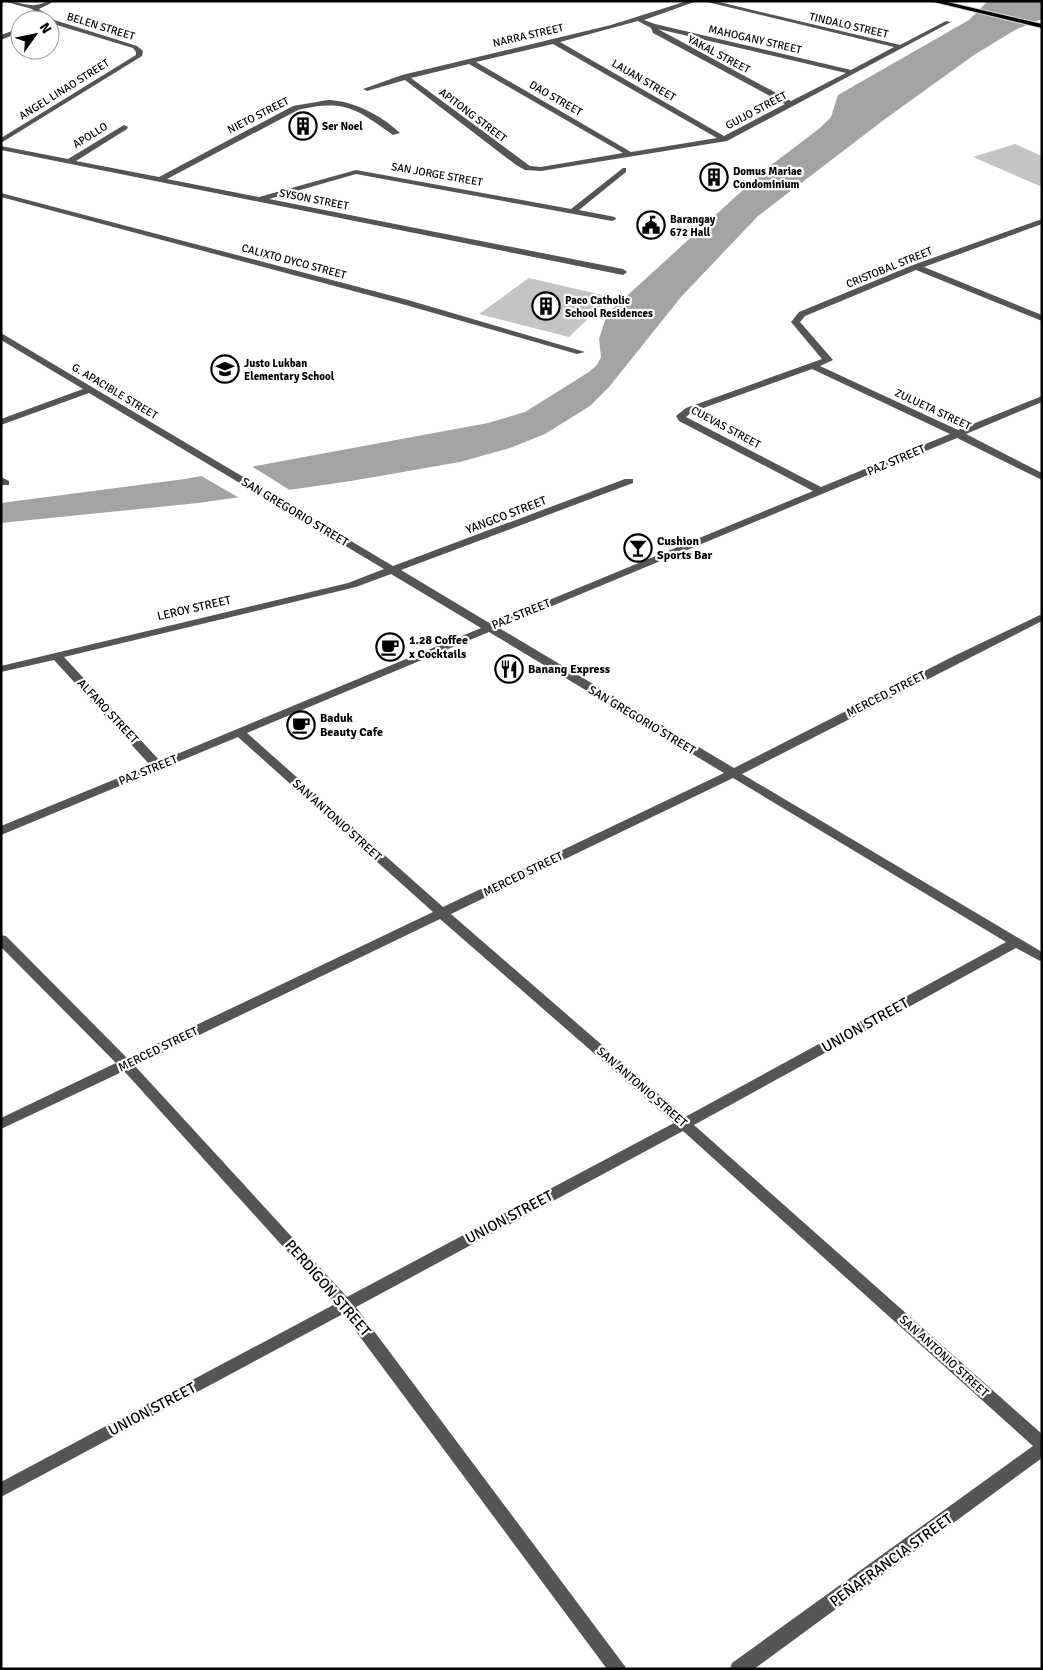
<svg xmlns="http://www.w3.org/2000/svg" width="1043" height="1670" font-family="Signika,sans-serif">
  <rect width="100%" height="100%" fill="#fff"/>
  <!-- water -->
  <polygon fill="#a3a3a3" points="988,1 1042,1 1042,19 1015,30 974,55 885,119 758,216 681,297 609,387 590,406 545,434 510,448 460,462 351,481 198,503 1,523 1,503 185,479 488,423 525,412 589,372 597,365 601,357 599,339 607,314 766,169 820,128 831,117 838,95 969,20"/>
  <!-- pier -->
  <polygon fill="#fff" points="248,464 293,492 241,499 198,474"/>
  <!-- building -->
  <g fill="#c4c4c4">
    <polygon points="1015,144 1042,156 1042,187 973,157"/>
    <polygon points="529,278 611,297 569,337 479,314"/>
  </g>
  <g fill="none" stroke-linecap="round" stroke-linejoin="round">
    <!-- major casing -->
    <g stroke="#dbdbdb" stroke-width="2">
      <polygon id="major" points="930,1 943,1 1042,24 1042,28"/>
    </g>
    <!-- minor -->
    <g fill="#555" fill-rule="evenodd">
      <path d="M3,1c10,0 18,3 28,4 8,1 16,-4 24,-4l-16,8 12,10 86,27 6,5 -1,5 -141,87v-5l135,-83v-3l-3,-4 -83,-25v-3h-6l-12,-11z"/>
      <path d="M687,1h10l-53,19 11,4 196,46 43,-23 -191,-46h12l185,44 46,-24 5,1 -224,119 -186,30 -16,-1 -9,-5 -111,-85 -38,11 -4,-2 39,-14 209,-50zM638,21l13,7 2,5 132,71 -61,32 -164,-94zM658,29l188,44 -55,28zM553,44l164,94 -86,14 -155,-90zM469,64l154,89 -82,14 -11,-1 -119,-88z"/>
      <polygon points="20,28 20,32 1,40 1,35"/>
      <path d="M328,100c26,1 53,15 72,33l-7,2c-37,-26 -48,-36 -95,-25l-131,69 92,18 97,-27 215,39 52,-41h3v4l-47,38 36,7 1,2 -4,2 -256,-47 -87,25 354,70 4,3 -4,3 -622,-125v-4l67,13 56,-34 4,2 -1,2 -51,32 83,16 134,-71z"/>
      <polygon points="1,193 408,300 585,352 577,354 402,304 1,197"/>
      <path d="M1042,219v5l-118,43 118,48v6l-126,-51 -111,46 -5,6 33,38 -13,6 138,64 84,-34v6l-76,32 76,39v7l-85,-42 -458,190 235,140 222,-113 86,-41v7l-300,153 300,178v10l-26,-14 -322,177 348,309v24l-288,211h-24l2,-6 301,-217 -350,-315 -327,176 271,362h-20l-264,-355 -342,183v-15l334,-178 -211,-233 -123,58v-11l115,-55 -115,-116v-12l5,1 121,122 306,-146 -195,-175 -237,98v-9l149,-61 -96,-105 -53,12v-6l347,-83 36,-14 -295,-176 -88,32v-6l82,-30 -82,-49v-7l392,233 232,-87h8v4l-232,87 90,54 322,-133 -134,-70 -3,-5 10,-8 136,-49 -31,-37 8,-10 114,-47zM812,369l138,65 -129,53 -135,-70 6,-5zM391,574l90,54 -321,133 -96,-104 292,-70zM489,632l235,141 -281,134 -196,-174zM733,778l273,164 -321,175 -234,-203zM440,919l234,204 -327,174 -212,-231z"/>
      <polygon points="1,477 9,481 9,485 1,485"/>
    </g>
    <!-- major -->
    <use href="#major" fill="#000" fill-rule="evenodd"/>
  </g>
  <!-- icons -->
  <defs>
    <g id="building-ring" transform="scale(1.4375)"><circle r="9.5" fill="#fff" stroke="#000" stroke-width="1.5"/><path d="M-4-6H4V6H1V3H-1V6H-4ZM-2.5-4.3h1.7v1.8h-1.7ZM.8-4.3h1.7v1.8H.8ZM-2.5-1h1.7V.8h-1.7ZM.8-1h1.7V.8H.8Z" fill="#000"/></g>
    <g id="civic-ring" transform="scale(1.4375)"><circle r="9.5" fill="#fff" stroke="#000" stroke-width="1.5"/><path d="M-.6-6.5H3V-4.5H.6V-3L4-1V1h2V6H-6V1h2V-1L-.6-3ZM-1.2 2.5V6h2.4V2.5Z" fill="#000"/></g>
    <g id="school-ring" transform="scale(1.4375)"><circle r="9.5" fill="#fff" stroke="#000" stroke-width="1.5"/><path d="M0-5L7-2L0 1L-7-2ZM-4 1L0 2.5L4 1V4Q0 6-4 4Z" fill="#000"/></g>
    <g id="bar-ring" transform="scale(1.4375)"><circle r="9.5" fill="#fff" stroke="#000" stroke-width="1.5"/><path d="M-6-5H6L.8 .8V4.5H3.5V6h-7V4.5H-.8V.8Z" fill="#000"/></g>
    <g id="cafe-ring" transform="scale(1.4375)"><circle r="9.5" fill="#fff" stroke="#000" stroke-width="1.5"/><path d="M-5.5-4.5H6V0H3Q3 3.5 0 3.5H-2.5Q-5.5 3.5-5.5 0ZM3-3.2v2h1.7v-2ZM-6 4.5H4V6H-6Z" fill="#000"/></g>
    <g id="restaurant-ring" transform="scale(1.4375)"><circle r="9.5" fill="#fff" stroke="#000" stroke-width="1.5"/><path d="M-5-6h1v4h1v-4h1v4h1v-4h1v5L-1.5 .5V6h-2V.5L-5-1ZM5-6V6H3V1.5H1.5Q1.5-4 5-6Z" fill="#000"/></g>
  </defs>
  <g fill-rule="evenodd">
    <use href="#building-ring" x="303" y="126"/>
    <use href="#building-ring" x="714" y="177"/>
    <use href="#civic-ring" x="651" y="225"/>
    <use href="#building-ring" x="546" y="306"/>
    <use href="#school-ring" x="225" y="369"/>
    <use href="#bar-ring" x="638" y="548"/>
    <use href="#cafe-ring" x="390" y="647"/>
    <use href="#restaurant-ring" x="509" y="669"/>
    <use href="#cafe-ring" x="301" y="725"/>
  </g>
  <g text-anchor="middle" stroke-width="4.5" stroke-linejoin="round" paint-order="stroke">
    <!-- far-street labels -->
    <g font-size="11" fill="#000" stroke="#fff">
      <text transform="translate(849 25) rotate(13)" y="4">TINDALO STREET</text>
      <text transform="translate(101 26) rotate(17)" y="4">BELEN STREET</text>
      <text transform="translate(528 35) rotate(-13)" y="4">NARRA STREET</text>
      <text transform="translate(755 39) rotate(13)" y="4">MAHOGANY STREET</text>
      <text transform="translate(719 54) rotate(28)" y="4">YAKAL STREET</text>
      <text transform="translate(644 80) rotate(30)" y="4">LAUAN STREET</text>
      <text transform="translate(64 89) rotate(-32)" y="4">ANGEL LINAO STREET</text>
      <text transform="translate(556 98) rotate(30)" y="4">DAO STREET</text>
      <text transform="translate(756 110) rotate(-28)" y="4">GUIJO STREET</text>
      <text transform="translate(258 115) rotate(-27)" y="4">NIETO STREET</text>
      <text transform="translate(473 115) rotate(37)" y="4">APITONG STREET</text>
      <text transform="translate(90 135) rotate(-32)" y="4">APOLLO</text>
      <text transform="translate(437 174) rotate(10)" y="4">SAN JORGE STREET</text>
      <text transform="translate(314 199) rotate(11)" y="4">SYSON STREET</text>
      <text transform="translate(294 261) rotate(15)" y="4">CALIXTO DYCO STREET</text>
      <text transform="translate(889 267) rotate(-22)" y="4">CRISTOBAL STREET</text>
      <text transform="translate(115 391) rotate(31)" y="4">G. APACIBLE STREET</text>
      <text transform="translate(933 409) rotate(25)" y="4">ZULUETA STREET</text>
      <text transform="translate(726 427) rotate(28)" y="4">CUEVAS STREET</text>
    </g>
    <!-- far-poi labels -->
    <g font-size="11" font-weight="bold" fill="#000" stroke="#fff" text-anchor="start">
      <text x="322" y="130">Ser Noel</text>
      <text x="733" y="175">Domus Mariae<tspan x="733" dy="13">Condominium</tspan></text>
      <text x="670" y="223">Barangay<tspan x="670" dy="13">672 Hall</tspan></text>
      <text x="565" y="304">Paco Catholic<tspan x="565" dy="13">School Residences</tspan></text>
      <text x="244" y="367">Justo Lukban<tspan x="244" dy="13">Elementary School</tspan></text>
    </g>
    <!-- street labels -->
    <g font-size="12" fill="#000" stroke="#fff">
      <text transform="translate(896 460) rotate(-23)" y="4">PAZ STREET</text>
      <text transform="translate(295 512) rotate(31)" y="4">SAN GREGORIO STREET</text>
      <text transform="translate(506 515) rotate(-21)" y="4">YANGCO STREET</text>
      <text transform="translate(194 608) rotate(-13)" y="4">LEROY STREET</text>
      <text transform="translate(521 614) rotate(-22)" y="4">PAZ STREET</text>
      <text transform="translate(886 694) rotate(-27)" y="4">MERCED STREET</text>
      <text transform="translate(108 711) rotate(47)" y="4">ALFARO STREET</text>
      <text transform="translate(642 720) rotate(31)" y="4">SAN GREGORIO STREET</text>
      <text transform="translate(148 770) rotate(-22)" y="4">PAZ STREET</text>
      <text transform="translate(337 820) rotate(42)" y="4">SAN ANTONIO STREET</text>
      <text transform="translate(523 874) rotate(-26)" y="4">MERCED STREET</text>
      <text transform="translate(158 1049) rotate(-26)" y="4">MERCED STREET</text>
      <text transform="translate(642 1087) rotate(41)" y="4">SAN ANTONIO STREET</text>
      <text transform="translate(944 1356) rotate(42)" y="4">SAN ANTONIO STREET</text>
    </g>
    <!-- poi labels -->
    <g font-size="12" font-weight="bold" fill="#000" stroke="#fff" text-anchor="start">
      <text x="657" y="545">Cushion<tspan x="657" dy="14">Sports Bar</tspan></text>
      <text x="409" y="644">1.28 Coffee<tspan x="409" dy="14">x Cocktails</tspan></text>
      <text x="528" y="673">Banang Express</text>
      <text x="320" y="722">Baduk<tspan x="320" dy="14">Beauty Cafe</tspan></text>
    </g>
    <!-- near-street labels -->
    <g font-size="15" fill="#000" stroke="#fff">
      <text transform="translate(865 1025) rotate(-29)" y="5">UNION STREET</text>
      <text transform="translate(509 1217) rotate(-28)" y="5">UNION STREET</text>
      <text transform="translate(328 1288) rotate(49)" y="5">PERDIGON STREET</text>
      <text transform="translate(152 1409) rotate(-28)" y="5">UNION STREET</text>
      <text transform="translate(891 1560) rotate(-36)" y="5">PEÑAFRANCIA STREET</text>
    </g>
  </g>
  <!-- border -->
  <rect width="1043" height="1670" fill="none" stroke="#000000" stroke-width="5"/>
  <!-- north arrow -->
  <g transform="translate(35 35) rotate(57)"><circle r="24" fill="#ffffff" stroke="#999999"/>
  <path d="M0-4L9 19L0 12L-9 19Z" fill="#000000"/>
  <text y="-8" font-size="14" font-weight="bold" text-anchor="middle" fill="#000000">N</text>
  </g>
</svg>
